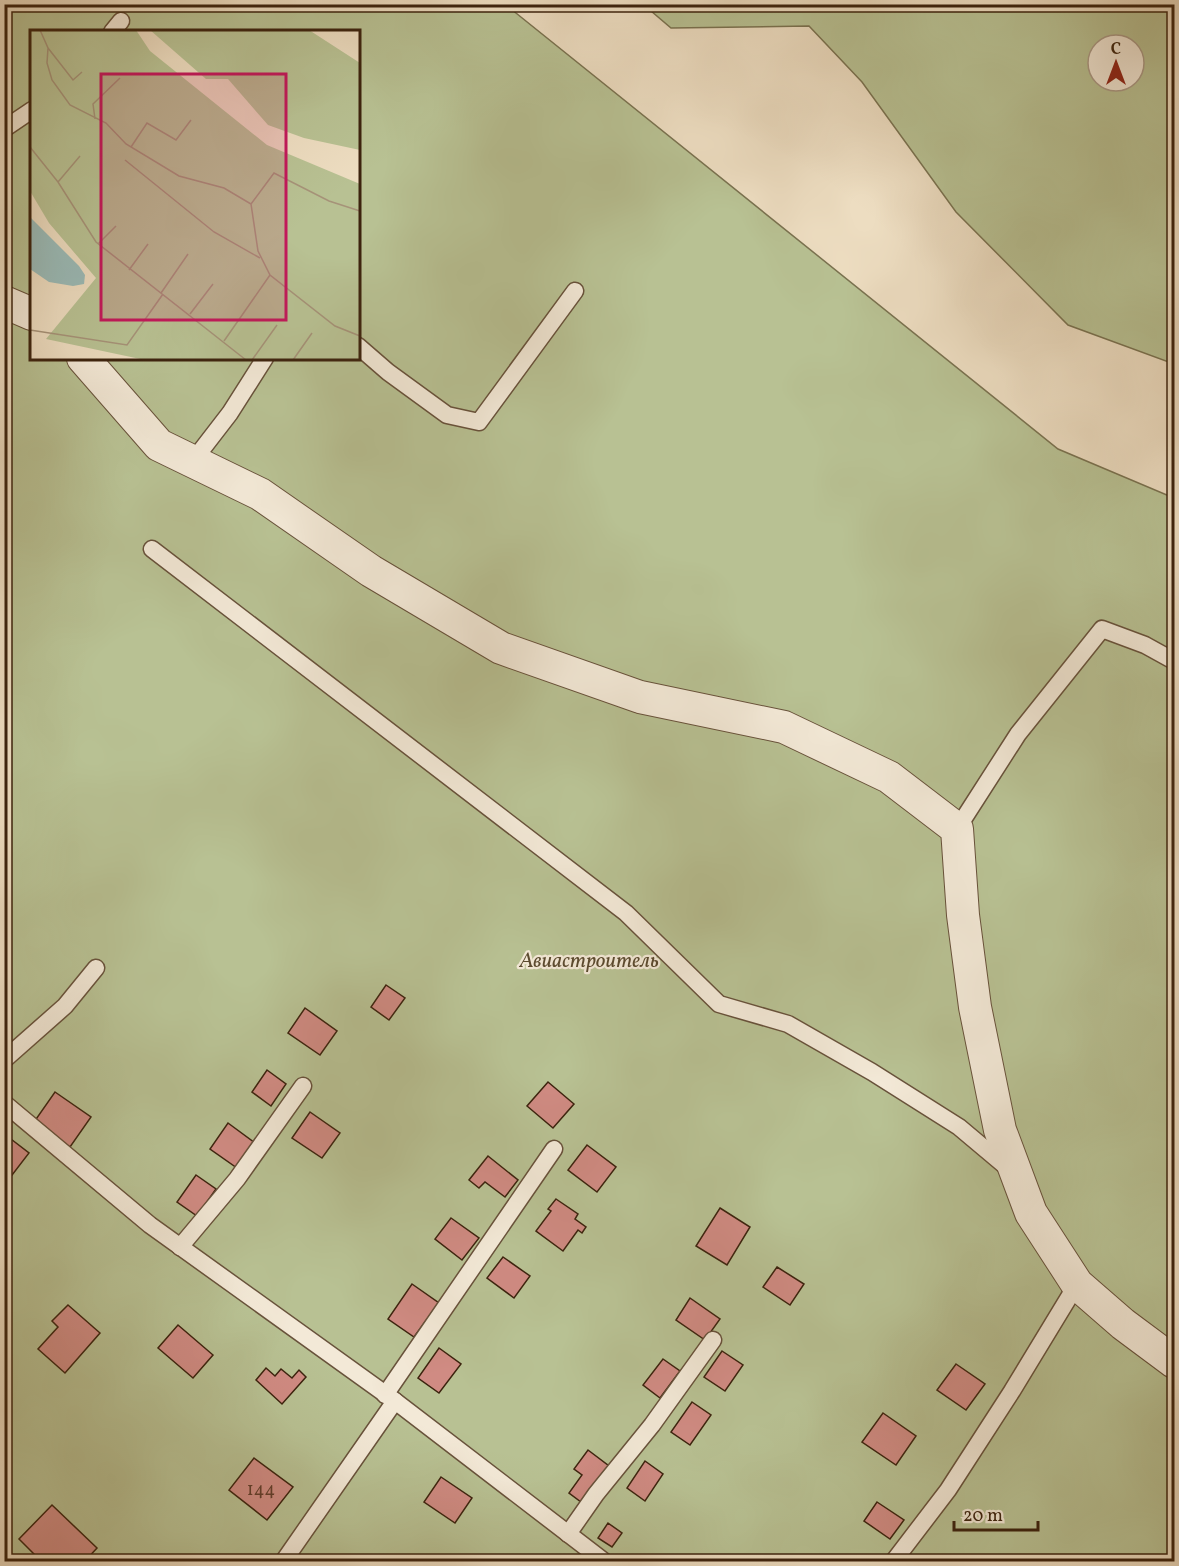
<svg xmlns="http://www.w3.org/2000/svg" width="1179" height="1566" font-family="Vollkorn,serif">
  <rect width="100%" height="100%" fill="#edddc1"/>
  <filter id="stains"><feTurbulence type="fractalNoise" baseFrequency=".00333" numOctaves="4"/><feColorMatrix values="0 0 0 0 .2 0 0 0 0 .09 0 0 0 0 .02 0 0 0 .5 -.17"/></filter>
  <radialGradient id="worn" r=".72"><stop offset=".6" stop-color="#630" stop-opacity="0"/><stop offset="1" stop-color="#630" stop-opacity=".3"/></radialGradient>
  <!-- green -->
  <g fill="#b8c193" stroke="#7a7250" stroke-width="1.5" fill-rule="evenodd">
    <path d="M5,5h501l552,444 116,49v1063l-1169,1zM32,32h326v326h-326z"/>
    <path d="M644,5h530v359l-106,-39 -112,-113 -94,-130 -53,-56 -138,2zM1098,45h36v36h-36z"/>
  </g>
  <!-- building -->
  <g fill="#d08b83" stroke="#3c230e" stroke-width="1.5">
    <polygon points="386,985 405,998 389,1020 371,1007"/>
    <polygon points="305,1008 337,1031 320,1055 288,1033"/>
    <polygon points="267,1070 286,1084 271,1106 252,1092"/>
    <polygon points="548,1082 574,1104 553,1128 527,1106"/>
    <polygon points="55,1092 91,1117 70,1147 34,1122"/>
    <polygon points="310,1112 340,1133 322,1158 292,1138"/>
    <polygon points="228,1123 255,1143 237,1168 210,1149"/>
    <polygon points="7,1136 29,1153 9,1179 4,1176 4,1139"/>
    <polygon points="587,1145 616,1167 597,1192 568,1170"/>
    <polygon points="488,1156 518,1180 505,1197 485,1182 479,1188 469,1180"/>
    <polygon points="196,1175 216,1189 197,1216 177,1202"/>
    <polygon points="556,1199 578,1214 575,1219 586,1227 582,1233 578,1230 563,1251 536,1231 551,1211 548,1209"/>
    <polygon points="720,1208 750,1227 727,1265 696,1246"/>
    <polygon points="451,1218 479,1238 462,1260 435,1239"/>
    <polygon points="503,1257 530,1276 514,1298 487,1278"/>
    <polygon points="777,1267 804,1284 790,1305 763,1287"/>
    <polygon points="412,1284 439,1303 414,1337 388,1319"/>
    <polygon points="690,1298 720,1319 705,1340 676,1320"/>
    <polygon points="68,1305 100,1333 65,1373 38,1349 58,1327 52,1321"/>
    <polygon points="178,1325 213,1355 193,1378 158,1348"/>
    <polygon points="439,1348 461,1364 439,1393 418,1378"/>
    <polygon points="722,1351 743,1365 725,1391 704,1377"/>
    <polygon points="663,1359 680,1371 660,1398 643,1385"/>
    <polygon points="956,1364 985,1384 966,1410 937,1390"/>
    <polygon points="266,1368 275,1376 281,1369 292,1378 299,1370 306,1377 282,1404 256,1380"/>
    <polygon points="692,1402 711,1415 690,1445 671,1432"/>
    <polygon points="883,1413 916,1436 896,1465 862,1442"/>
    <polygon points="588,1450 613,1469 585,1505 569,1493 582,1475 574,1469"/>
    <polygon points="254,1458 293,1487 267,1520 229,1490"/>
    <polygon points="645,1461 663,1474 645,1501 627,1488"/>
    <polygon points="441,1477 472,1498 455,1523 424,1502"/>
    <polygon points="877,1502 904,1520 890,1539 864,1521"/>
    <polygon points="52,1505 97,1548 84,1562 42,1562 19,1539"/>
    <polygon points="608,1523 622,1533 612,1547 598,1538"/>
  </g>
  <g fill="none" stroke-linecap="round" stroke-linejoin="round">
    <!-- lane casing -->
    <g stroke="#68523b" stroke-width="19">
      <g id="lane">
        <polyline points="112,32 121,21"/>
        <polyline points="4,129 32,110"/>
        <polyline points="358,346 388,372 447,415 479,422 575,291"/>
        <polyline points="193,461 230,413 265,358"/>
        <polyline points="152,549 626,913 719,1004 788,1024 872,1072 959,1127 1009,1169"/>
        <polyline points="957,829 1018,734 1102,629 1145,645 1174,661"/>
        <polyline points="4,1060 65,1006 96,968"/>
        <polyline points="4,1103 150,1225 395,1401 605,1562"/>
        <polyline points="180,1247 237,1179 303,1086"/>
        <polyline points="385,1395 554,1149"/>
        <polyline points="568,1534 596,1494 652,1425 713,1340"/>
        <polyline points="283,1562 395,1401"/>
        <polyline points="893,1562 948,1490 1012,1391 1077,1284"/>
      </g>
    </g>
    <!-- street casing -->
    <g stroke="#68523b" stroke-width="34">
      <g id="street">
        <polyline points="4,302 32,314"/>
        <polyline points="83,358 159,445 260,494 371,571 501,648 640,697 784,727 889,777 957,829 963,915 975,1007 1000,1130 1031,1213 1077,1284 1123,1324 1174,1362"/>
      </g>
    </g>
    <!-- lane -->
    <use href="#lane" stroke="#f3e9d7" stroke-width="16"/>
    <!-- street -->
    <use href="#street" stroke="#f3e9d7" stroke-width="32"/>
  </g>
  <g text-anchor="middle" stroke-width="4.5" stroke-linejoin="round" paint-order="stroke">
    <!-- number labels -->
    <g font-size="18" fill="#613d2b">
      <text x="261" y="1495">144</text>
    </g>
    <!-- park labels -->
    <g font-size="21" font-style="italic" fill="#5b4a2f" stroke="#f3e9d7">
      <text x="589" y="967">Авиастроитель</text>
    </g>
  </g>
  <!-- overview -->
  <g transform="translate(30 30)">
    <rect width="330" height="330" fill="#edddc1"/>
    <path d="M0,0h106l14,21 117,94 93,39v176h-215l-99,-21 50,-61 -47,-55 -19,-32zM120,0h159l51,33v87l-56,-12 -36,-13 -40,-46h-22z" fill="#b8c193"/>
    <path d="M0,187l49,49 6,9 -1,9 -11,2 -24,-4 -19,-13z" fill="#9abbb8"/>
    <path fill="none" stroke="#a69379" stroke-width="1.5" d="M10,0l8,18 -1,15 5,17 18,25 36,18 20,21 53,32 45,12 27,16 7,47 12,24 65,51 25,10M18,18l25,32 9,-8M65,89l-2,-15 27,-26M0,117l28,35 38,60 150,118M101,117l16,-24 29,17 15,-20M95,130l89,72 46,26M28,152l22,-26M221,174l23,-31 55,28 31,10M68,214l18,-18M99,240l19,-26M131,263l27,-39M160,284l23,-30M0,300l97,15 36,-51M194,311l46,-66M222,330l25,-35M263,330l19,-27"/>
    <path fill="#c2185b" fill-opacity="0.15" stroke="#c2185b" stroke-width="3" d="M71,44h185v246h-185z"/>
    <rect width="330" height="330" fill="none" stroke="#3c230e" stroke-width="3"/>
  </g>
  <!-- margin -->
  <rect width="1179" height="1566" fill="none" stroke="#edddc1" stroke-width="24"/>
  <rect x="6" y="6" width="1167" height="1554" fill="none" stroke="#3c230e" stroke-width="3"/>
  <rect x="12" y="12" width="1155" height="1542" fill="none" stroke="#3c230e" stroke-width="1.5"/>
  <!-- north arrow -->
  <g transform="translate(1116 63)"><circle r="28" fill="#f3e9d7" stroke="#aa9a87" stroke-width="1.5"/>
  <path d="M0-4.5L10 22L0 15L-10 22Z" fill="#8f2418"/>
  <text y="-9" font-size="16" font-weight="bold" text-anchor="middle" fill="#3c230e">С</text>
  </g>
  <!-- scale -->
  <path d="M954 1521v9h84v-9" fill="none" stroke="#3c230e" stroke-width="3"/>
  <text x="963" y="1521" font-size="18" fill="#3c230e" stroke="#f3e9d7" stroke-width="4.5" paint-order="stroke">20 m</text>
  <rect width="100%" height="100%" filter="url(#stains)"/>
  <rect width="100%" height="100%" fill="url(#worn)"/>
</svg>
